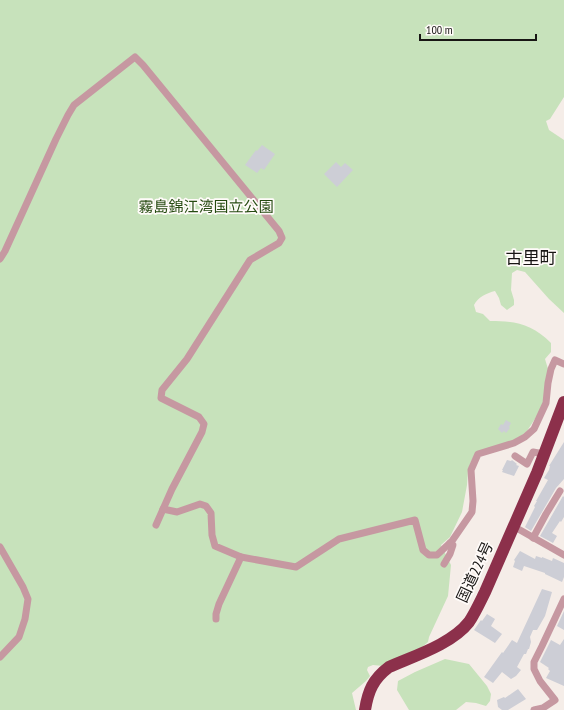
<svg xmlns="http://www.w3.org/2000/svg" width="564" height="710" font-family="'PT Sans Narrow','Noto Sans JP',sans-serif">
  <rect width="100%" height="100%" fill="#f5ede8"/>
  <!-- green -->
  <g fill="#c7e2bb">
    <path d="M0,0h564v97l-14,22 -4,2 3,9 15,10v173l-15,-14 -24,-27 -8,-2 -5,3 -1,17 3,10v5l-7,5 -6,-5 -2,-7 -4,-7c-8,2 -17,6 -21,14l2,7 7,2 7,7c25,0 42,3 61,22v9l-6,7 3,10 -4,36 -17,26 -8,7 -45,18 -4,8 -2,7 -1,14 -5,27 -12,25 -9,8 10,20 -3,31 -19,41 -1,5 -7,6 -38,18 -10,-1 -5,2 -1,3 3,6 -4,5 -14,12 4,17h-356z"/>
    <polygon points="445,659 469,664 487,686 491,694 490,701 486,706 476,703 466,702 456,710 409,710 397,690 398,681 415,672"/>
  </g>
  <!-- building -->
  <g fill="#cdced6">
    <polygon points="262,145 275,154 264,170 261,168 257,173 245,165 256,150 257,151"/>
    <polygon points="336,162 341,167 345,163 353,170 337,187 324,174"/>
    <polygon points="163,201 170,204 167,211 160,207"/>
    <polygon points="506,420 511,423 509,427 510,428 506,433 504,431 502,433 498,429 501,424 503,425"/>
    <polygon points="564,442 564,479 556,488 531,531 525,527 535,507 534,506 537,501 536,501 548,480 544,478 549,470 550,466 549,466"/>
    <polygon points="507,460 511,461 512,460 517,464 516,465 519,466 514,476 502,472 503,470 502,470"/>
    <polygon points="563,496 564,497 564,517 561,522 560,521 552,533 557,536 553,543 540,536"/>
    <polygon points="520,551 535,559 536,556 542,558 542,557 552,561 553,558 564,563 564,577 562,582 545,574 545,573 524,566 522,571 513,567 515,561 514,560"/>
    <polygon points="542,589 552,592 545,616 537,630 533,630 530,637 531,642 529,649 528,649 526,654 524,654 517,667 521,670 516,676 511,679 502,672 493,683 484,677 502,652 503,653 512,640 517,643"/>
    <polygon points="564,611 564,630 557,626"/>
    <polygon points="487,614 495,619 491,626 502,634 495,643 474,630 481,620 482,621"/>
    <polygon points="564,639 564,686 546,678 550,671 548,669 549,668 540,662 551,640 560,645"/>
    <polygon points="518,689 526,699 508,710 502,710 498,707 497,700 504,697 505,698"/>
  </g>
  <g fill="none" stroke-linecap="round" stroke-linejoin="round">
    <!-- street -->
    <g stroke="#c698a1" stroke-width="7">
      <polyline points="0,259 5,251 56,139 68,115 74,105 135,57 143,65 279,231 282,238 279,243 250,260 187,359 162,390 161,398 199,417 204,424 202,432 172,489 156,525"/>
      <polyline points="515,456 527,464 533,452 544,454"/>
      <polyline points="163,509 177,512 200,504 206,506 211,513 212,535 215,546 241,557 296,567 339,539 415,520 423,550 429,555 437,555 452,541 472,512 473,501 471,470 478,454 514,443 525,437 534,429 546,403 548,383 551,369 555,360 564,364"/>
      <polyline points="513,526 564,555"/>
      <polyline points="533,538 546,514 560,491"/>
      <polyline points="0,547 23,587 28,599 25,619 19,637 0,657"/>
      <polyline points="444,564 450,554 453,545 450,543"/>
      <polyline points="216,619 216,614 219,604 241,557"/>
      <polyline points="534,710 543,708 555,700 540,681 534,669 534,662 542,646 564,599"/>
    </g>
    <!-- highway -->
    <path stroke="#8c304b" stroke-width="12" d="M365,710c3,-19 8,-31 24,-43 25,-11 63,-23 80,-45 6,-9 11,-20 16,-30l52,-119 27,-71"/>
  </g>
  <g text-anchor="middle" stroke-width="3.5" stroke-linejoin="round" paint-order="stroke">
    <!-- park labels -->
    <g font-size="15" fill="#264b11" stroke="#fffbf9">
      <text x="206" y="212">霧島錦江湾国立公園</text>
    </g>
    <!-- street labels -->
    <g font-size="15" fill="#181614" stroke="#fffbf9">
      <text transform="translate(475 572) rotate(-65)" y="5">国道224号</text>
    </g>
    <!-- quarter labels -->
    <g font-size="17" fill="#181614" stroke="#fffbf9">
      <text x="531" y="264">古里町</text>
    </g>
  </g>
  <!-- scale -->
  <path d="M420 34v6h116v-6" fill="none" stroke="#181614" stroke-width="2"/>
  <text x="426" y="34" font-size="12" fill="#181614" stroke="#fffbf9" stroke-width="3" paint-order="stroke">100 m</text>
</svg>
